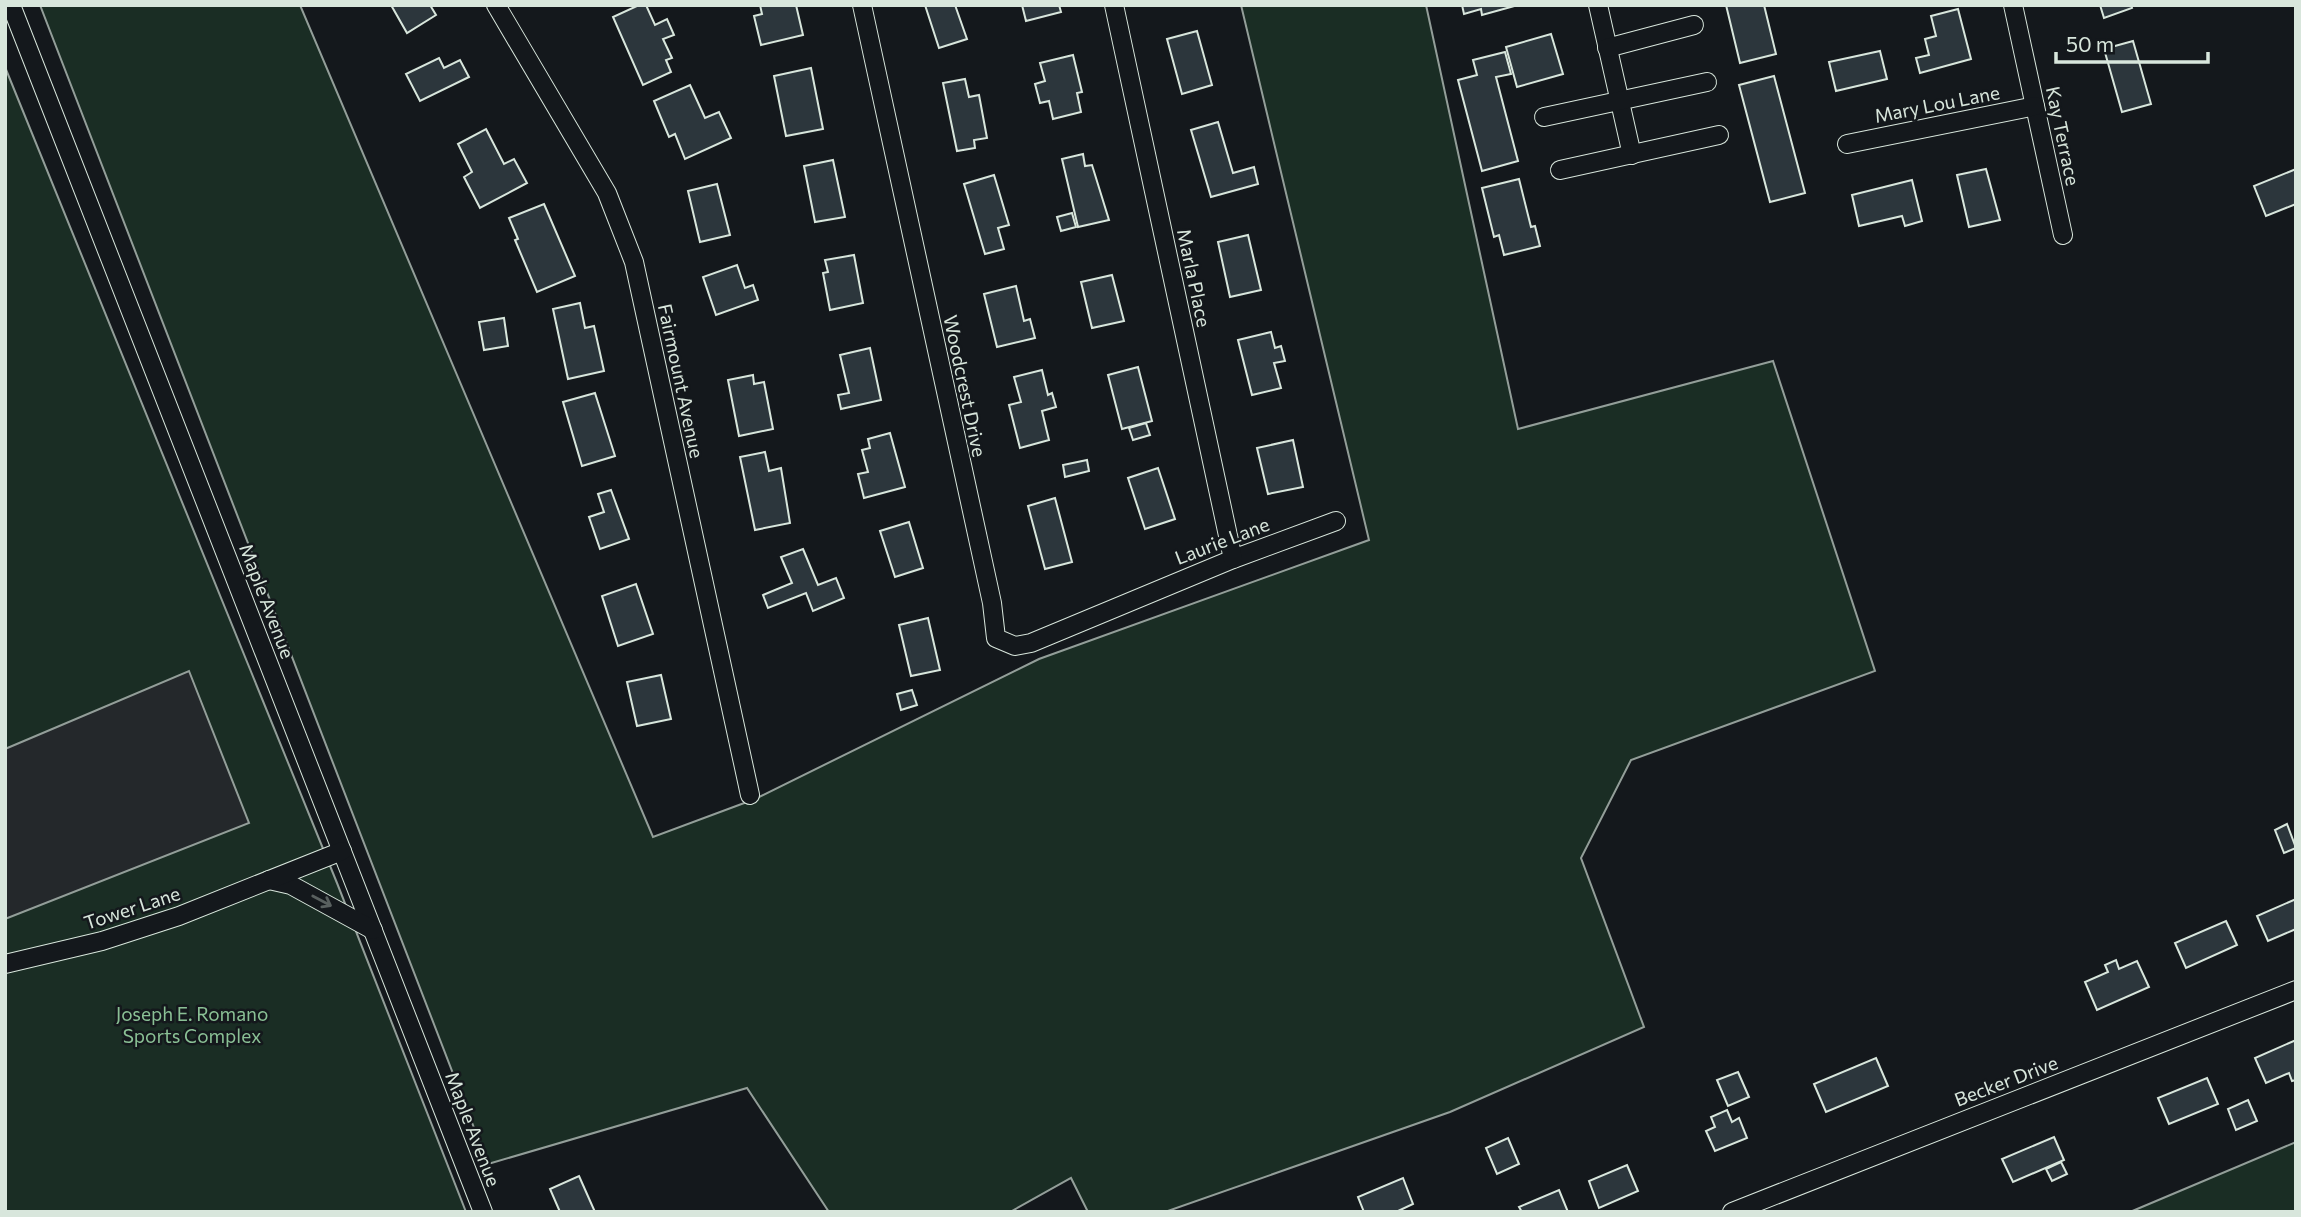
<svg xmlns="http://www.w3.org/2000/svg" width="2301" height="1217" font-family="Commissioner,sans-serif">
  <rect width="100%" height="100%" fill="#14181c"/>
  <!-- green -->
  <g fill="#1a2d24" stroke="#939e99" stroke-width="2">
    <polygon points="40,5 300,5 653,837 755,799 1039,659 1369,540 1241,5 1426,5 1518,429 1773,361 1875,671 1631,760 1581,858 1644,1027 1450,1112 1165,1212 1088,1212 1071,1178 1010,1212 829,1212 747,1088 488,1164"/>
    <polygon points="5,67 337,883 466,1212 5,1212"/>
    <polygon points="2296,1142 2296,1212 2130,1212"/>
  </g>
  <!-- parking -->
  <polygon fill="#24282b" stroke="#939e99" stroke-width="2" points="189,671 249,823 5,919 5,749"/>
  <!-- building -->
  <g fill="#2c363c" stroke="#d8e6dc" stroke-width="2">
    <polygon points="391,5 430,5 436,15 407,33"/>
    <polygon points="639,5 646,5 655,25 667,19 674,35 663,39 672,58 666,60 671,72 643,85 613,17"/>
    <polygon points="760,5 796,5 803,35 761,45 754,16 762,14"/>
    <polygon points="925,5 955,5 967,39 939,48"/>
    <polygon points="1022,5 1059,5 1061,12 1026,21"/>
    <polygon points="1462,5 1518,5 1482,15 1481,9 1464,14"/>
    <polygon points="1726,5 1764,5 1776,54 1740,63"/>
    <polygon points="2100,5 2131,5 2132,8 2104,18"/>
    <polygon points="1958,9 1971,59 1920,73 1916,58 1929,55 1925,39 1936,36 1931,16"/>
    <polygon points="1197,31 1212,85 1182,94 1167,39"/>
    <polygon points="1551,34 1563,74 1517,87 1506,47"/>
    <polygon points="2133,41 2151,104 2122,112 2104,49"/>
    <polygon points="1880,51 1887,79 1836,91 1829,62"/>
    <polygon points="1505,52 1511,74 1496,77 1518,161 1482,171 1458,80 1477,75 1473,60"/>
    <polygon points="1073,55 1082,92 1077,93 1081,112 1053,119 1049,101 1040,103 1035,84 1045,81 1040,63"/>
    <polygon points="439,58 444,68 460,60 469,77 420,101 406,74"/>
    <polygon points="811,68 823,129 786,136 774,76"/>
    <polygon points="1774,76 1805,193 1770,202 1739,85"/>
    <polygon points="965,79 969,97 979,95 987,138 974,140 975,148 957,151 943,83"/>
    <polygon points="690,85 705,118 719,112 731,138 685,159 675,134 669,137 654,101"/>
    <polygon points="1218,122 1233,173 1254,167 1258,184 1211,197 1191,130"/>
    <polygon points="486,129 504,164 514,159 527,183 480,208 464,177 472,172 458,144"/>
    <polygon points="1083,154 1085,166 1092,165 1109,220 1078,227 1062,159"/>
    <polygon points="833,160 845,217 815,222 804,166"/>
    <polygon points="1986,169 2000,220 1969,227 1957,175"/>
    <polygon points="2296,169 2296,204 2266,216 2254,186"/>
    <polygon points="994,175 1009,225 998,228 1004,249 985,254 964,184"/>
    <polygon points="1519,179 1531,227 1535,226 1540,246 1504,255 1499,235 1494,237 1482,188"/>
    <polygon points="1912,180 1922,221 1905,226 1902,216 1859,226 1852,195"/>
    <polygon points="717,184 730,235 700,242 688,191"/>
    <polygon points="544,204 575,276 537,292 515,240 518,239 509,218"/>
    <polygon points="1072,213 1076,227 1061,231 1057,217"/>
    <polygon points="1248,235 1261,290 1230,297 1218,242"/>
    <polygon points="854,255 863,303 830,310 823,273 828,272 825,260"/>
    <polygon points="737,265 745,288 753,285 758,300 716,315 703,277"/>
    <polygon points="1112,275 1124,321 1092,328 1081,282"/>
    <polygon points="1016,286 1024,321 1030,319 1035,338 997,347 984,294"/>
    <polygon points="580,303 585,328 594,326 604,371 568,379 553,309"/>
    <polygon points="504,318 508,346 484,350 479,322"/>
    <polygon points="1271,332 1275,348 1281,346 1285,361 1274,363 1281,388 1252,395 1238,340"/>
    <polygon points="870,348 881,400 841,409 838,395 849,393 840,355"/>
    <polygon points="1138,367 1152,421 1122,429 1108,375"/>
    <polygon points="1042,370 1048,395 1052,393 1056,407 1042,411 1049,440 1020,448 1009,405 1021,402 1014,377"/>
    <polygon points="753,375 754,384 764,382 773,429 739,436 728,380"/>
    <polygon points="595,393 615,456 582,466 563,402"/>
    <polygon points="1146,423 1150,435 1133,440 1129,428"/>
    <polygon points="890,433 905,487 864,498 858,474 868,472 862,450 870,448 868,439"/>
    <polygon points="1293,440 1303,487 1268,494 1257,448"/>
    <polygon points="765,452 769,471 781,468 790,523 755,530 740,457"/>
    <polygon points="1087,460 1089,471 1065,477 1063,465"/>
    <polygon points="1158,468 1175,519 1145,529 1128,478"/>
    <polygon points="611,490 629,539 600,549 589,517 604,512 598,494"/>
    <polygon points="1055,498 1072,562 1045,569 1028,506"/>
    <polygon points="909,522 923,568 895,577 880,531"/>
    <polygon points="803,549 818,585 836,578 844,598 813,611 806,593 768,608 763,595 792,583 781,557"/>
    <polygon points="636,584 653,634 618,646 602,596"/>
    <polygon points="928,618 940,670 911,676 899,625"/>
    <polygon points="661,675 671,719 637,726 627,682"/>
    <polygon points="912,690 917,705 901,710 897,694"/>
    <polygon points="2287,824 2296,848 2284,853 2275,830"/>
    <polygon points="2296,899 2296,929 2268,941 2257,916"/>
    <polygon points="2226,921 2237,945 2186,968 2175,943"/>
    <polygon points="2116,960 2119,969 2137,961 2149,987 2097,1010 2085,982 2108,972 2105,965"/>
    <polygon points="2296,1040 2296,1080 2292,1081 2289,1073 2266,1083 2255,1058"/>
    <polygon points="1876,1058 1888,1086 1826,1112 1814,1084"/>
    <polygon points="1738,1072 1749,1097 1728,1106 1717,1080"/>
    <polygon points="2207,1078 2218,1104 2169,1124 2158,1098"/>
    <polygon points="2248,1100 2257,1121 2236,1130 2228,1109"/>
    <polygon points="1727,1110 1732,1122 1739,1118 1747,1138 1715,1151 1706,1131 1715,1127 1711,1117"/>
    <polygon points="2054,1137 2064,1160 2013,1182 2002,1159"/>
    <polygon points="1508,1138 1519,1164 1497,1174 1486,1148"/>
    <polygon points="2061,1162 2067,1174 2052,1181 2046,1169"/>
    <polygon points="1627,1165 1638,1191 1599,1208 1589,1181"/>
    <polygon points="579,1176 595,1212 560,1212 550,1189"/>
    <polygon points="1403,1178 1413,1204 1396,1212 1364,1212 1358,1197"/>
    <polygon points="1559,1190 1568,1212 1522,1212 1519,1207"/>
  </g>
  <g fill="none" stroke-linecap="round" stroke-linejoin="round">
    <!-- street casing -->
    <g stroke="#d8e6dc" stroke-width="20">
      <g id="street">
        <polyline points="11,5 483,1212"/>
        <polyline points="496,5 607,193 634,262 750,795"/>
        <polyline points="862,5 992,603 996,638 1015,646 1031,643 1233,559 1336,521"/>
        <polyline points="1114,5 1233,559"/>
        <polyline points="1598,5 1632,155"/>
        <polyline points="2013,5 2063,235"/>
        <polyline points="1607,48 1694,25"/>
        <polyline points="1544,117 1707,82"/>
        <polyline points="1847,144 2035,106"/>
        <polyline points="1560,170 1719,135"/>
        <polyline points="269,880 291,885 373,930"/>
        <polyline points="5,964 102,941 179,916 342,851"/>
        <polyline points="1732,1212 2296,990"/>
      </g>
    </g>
    <!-- street -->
    <use href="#street" stroke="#14181c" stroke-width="18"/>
  </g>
  <!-- one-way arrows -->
  <defs><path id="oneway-shaft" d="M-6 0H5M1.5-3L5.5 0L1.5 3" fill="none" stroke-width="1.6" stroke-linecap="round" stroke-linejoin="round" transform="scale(1.75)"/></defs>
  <use stroke="#59605f" href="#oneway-shaft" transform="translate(322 901) rotate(28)"/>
  <g text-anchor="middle" stroke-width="5" stroke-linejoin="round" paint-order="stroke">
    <!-- street labels -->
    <g font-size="19" fill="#d8e6dc" stroke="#14181c">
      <text transform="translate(1937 104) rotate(-11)" y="7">Mary Lou Lane</text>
      <text transform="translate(2063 136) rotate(78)" y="7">Kay Terrace</text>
      <text transform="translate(1194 278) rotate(78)" y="7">Marla Place</text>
      <text transform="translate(681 381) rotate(78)" y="7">Fairmount Avenue</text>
      <text transform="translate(965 386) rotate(78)" y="7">Woodcrest Drive</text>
      <text transform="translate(1222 541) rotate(-21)" y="7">Laurie Lane</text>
      <text transform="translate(267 601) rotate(69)" y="7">Maple Avenue</text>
      <text transform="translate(132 908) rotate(-18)" y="7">Tower Lane</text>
      <text transform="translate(2006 1081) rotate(-21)" y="7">Becker Drive</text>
      <text transform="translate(473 1129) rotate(69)" y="7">Maple Avenue</text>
    </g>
    <!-- park labels -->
    <g font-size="19" fill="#8ac095" stroke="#14181c">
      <text x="192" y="1021">Joseph E. Romano<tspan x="192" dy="22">Sports Complex</tspan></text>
    </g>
  </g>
  <!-- border -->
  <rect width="2301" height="1217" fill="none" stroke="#d8e6dc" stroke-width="14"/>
  <!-- scale -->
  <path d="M2056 52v10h152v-10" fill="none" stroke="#d8e6dc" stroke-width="3.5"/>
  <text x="2066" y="52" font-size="21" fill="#d8e6dc" stroke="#14181c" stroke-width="5" paint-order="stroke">50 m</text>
</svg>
